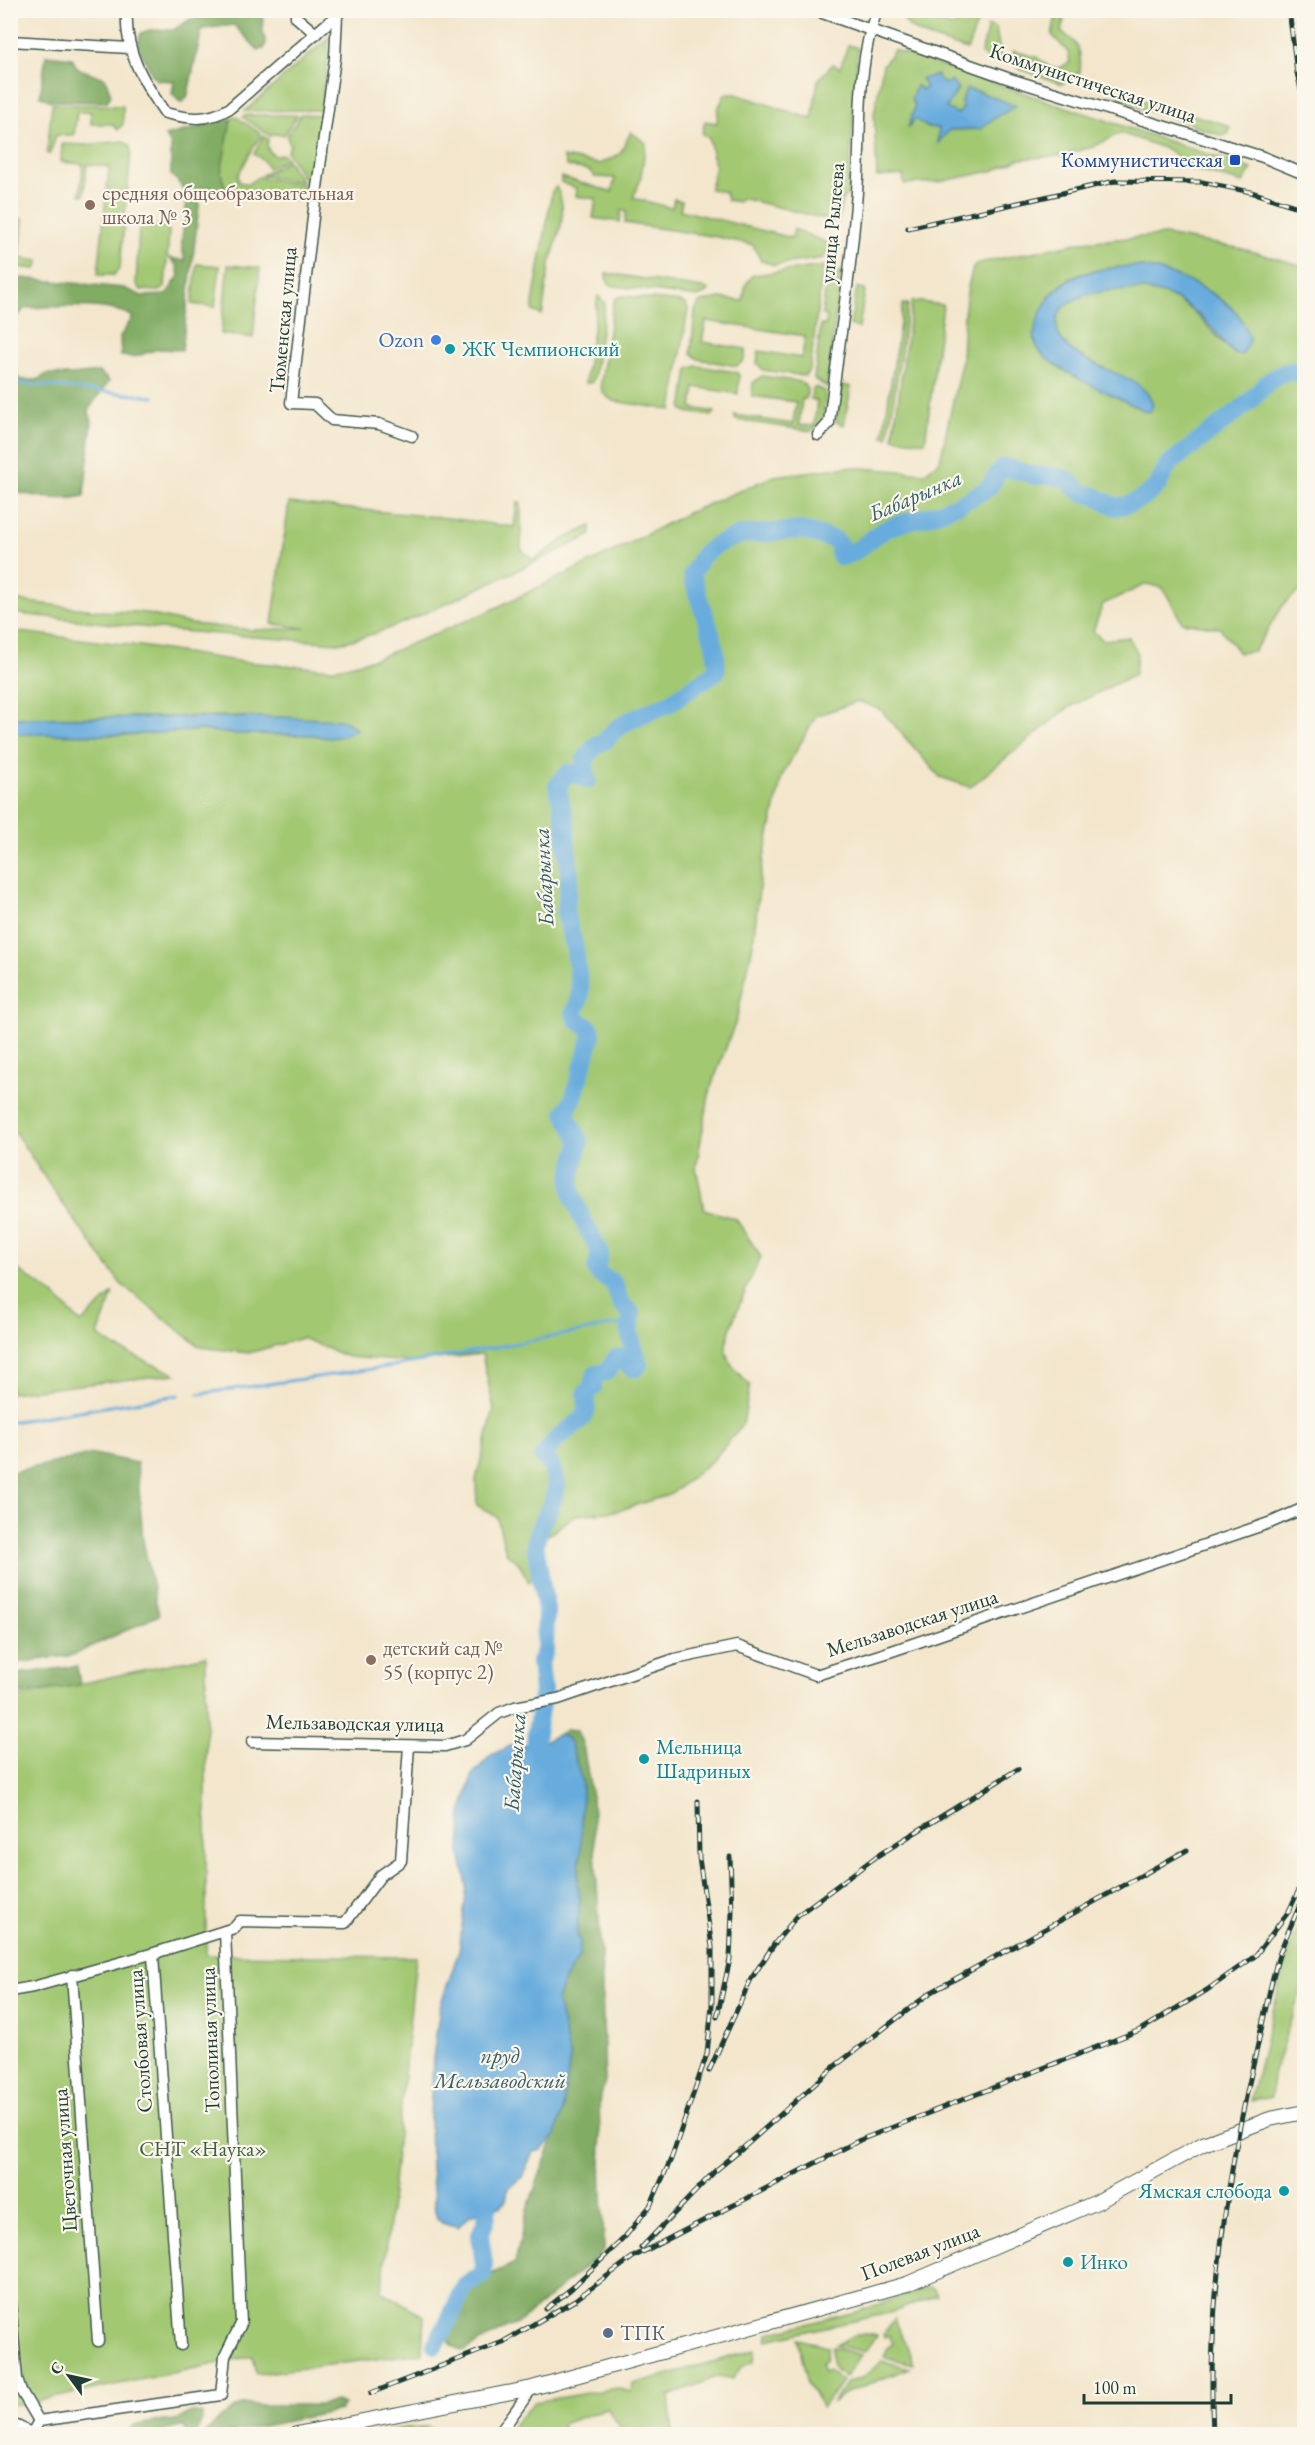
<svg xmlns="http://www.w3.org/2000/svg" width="1315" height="2445" font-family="'EB Garamond',serif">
  <rect width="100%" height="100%" fill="#fbf7ec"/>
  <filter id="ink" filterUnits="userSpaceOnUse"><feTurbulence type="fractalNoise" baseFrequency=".0167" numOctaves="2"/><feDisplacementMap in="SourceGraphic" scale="12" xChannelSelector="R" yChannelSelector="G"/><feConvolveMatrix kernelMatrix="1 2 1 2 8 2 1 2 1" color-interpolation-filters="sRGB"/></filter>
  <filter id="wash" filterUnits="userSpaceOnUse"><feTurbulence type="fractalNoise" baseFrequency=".008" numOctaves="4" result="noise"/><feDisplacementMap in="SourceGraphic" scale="24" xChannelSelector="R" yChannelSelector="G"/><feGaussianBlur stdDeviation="1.35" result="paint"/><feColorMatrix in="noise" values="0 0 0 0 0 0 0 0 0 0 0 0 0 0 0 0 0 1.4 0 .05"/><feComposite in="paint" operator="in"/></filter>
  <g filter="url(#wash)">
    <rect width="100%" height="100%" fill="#f3e6cc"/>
    <!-- green -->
    <g fill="#a2c872" stroke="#608253" stroke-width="1.5" fill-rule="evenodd">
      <polygon points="898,11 923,11 923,15 952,27 961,21 977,24 967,50 923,35 909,27"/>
      <path d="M1057,11h9l-5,21c18,11 21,18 19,40l-18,12 -43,-15 -6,-18 23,6 15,11h9l10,-6 -2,-10 -16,-17z"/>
      <polygon points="988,26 996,28 1001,59 987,58 981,54"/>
      <polygon points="328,38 328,57 321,110 245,111"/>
      <polygon points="848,45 858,48 848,193 842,200 838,222 741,198 739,202 727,200 725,192 710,189 715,168 709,138 702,134 705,121 717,123 718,109 725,94 736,94 812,119 818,80 833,64 840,68"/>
      <path d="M894,50l358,119 -9,14 -51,-14 -23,-19 -48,-17 -28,14 -35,9 -39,3 -27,12 -54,11 -34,2 -1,-9 -26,2 -3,-63 9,-49zM940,81l7,3 4,-3 7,8 -13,19 14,6 20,-23 15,8 21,7 -25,15 -9,8 -32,1 -11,12 1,-14 -12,-1 -12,-8 -6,7 6,-20 2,-20 5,4z"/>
      <polygon points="1120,90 1126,95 1224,124 1230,127 1229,133 1223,136 1193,126 1186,121 1140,108 1115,94"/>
      <polygon points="52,104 123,106 123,124 118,130 112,124 91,124 91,112 77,112 74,135 56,135 50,154 47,154"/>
      <polygon points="301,114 321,115 311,184 307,184 287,152 290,146 287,136"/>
      <polygon points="244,115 297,115 284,135 275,134 270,136 243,117"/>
      <polygon points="235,116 261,134 238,175 239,182 248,184 258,177 311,187 307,201 225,190 221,172 231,119"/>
      <polygon points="631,132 646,143 640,181 633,198 672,208 674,199 682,201 680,210 792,238 794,229 830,244 830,254 825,254 824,258 775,265 761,261 753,245 718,237 625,223 626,211 621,211 620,222 593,218 596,199 576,196 577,189 561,182 561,177 612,192 615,178 595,177 589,170 567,166 563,157 600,164 620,154"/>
      <path d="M263,136l5,3c-2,9 0,13 8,17l7,-2 4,5 -19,9 -5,-8 -9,-6z"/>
      <polygon points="123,141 130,146 131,152 120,268 114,275 98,275 109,167 87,164 84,195 80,195 83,164 61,162 62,144 85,145"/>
      <polygon points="288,161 302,183 262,175"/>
      <path d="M556,187c16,28 -2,54 -7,82 -3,15 -4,30 -7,46l-9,-4v-8l19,-112z"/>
      <polygon points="16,219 23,219 20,258 39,261 36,269 18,267 13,260"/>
      <polygon points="143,225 163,226 169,231 165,287 160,291 141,290 136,284 139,230"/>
      <path d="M1165,235l78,14 61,17v321l-20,17 -30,47 -15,2 -19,-25 -38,-6 -19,-34 -16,-4 -44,20 -10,27 10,9 26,-3 8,15 -2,22 -67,34 -98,79 -30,-10 -59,-67 -23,-9 -42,15 -34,60 -21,95 -8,74 -17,76 -26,69 -14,77 8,42 32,10 25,38c-8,16 -38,80 -35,95 4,14 14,23 24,33l-7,39 -29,35 -43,35 -54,17 -41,4 -32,23 -2,19 -13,25 -11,-20 -12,-9 -9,-36 -20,-12 -1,-26 18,-70 -12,-55 -72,8 -62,-5 -46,-19 -53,15 -49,-6 -79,-63 -66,-91 -44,-67v-392l117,1 74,-5 31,4 82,1 16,3 -90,-22 -230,2v-87l129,15 103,16 91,7 43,-11 108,-45 129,-62 74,-38 86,-37 74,-9 77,6 15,-12 22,-102 2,-45 4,-27 5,-19 6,-5 103,-21zM1136,266c34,4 77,23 101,47 6,7 9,16 13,25l-19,13c-22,-21 -37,-45 -65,-57 -25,-11 -128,-6 -108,42 10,24 73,36 93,63l-4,13 -71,-35 -32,-22 5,-59c6,-5 12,-12 18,-16 17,-10 50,-13 69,-14z"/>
      <polygon points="197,264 220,266 215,307 192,304"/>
      <polygon points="228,265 260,268 253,338 221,334"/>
      <polygon points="823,266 810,369 805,376 763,370 757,363 759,351 802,358 805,336 706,321 702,342 746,349 744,360 737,366 698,359 691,353 695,311 699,303 720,298 743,301 746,284 753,275"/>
      <polygon points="828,270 841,272 827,387 814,379 821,325 826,325 827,316 822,315"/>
      <path d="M606,273l103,16 -4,5 -7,3 -83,-11c-8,-2 -9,-6 -9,-13z"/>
      <polygon points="857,287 865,290 859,328 850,325"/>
      <polygon points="598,296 605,303 594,378 591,383 585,383"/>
      <polygon points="623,296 681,302 686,304 688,309 672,410 613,401 602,392 601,383 613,304 616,298"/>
      <polygon points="912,301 943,305 925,442 893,438"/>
      <polygon points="903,304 908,304 888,437 883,436"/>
      <polygon points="697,366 736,372 739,375 738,394 695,387 692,408 715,412 712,416 687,412 682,409 688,369"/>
      <path d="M762,376l39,6c8,4 6,10 5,17h-4l-3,26 15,1 3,-25 -6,-2 1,-10 4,-2 10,5c-2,16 0,31 -15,39l-75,-11 -2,-5 59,9 3,-22 -44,-6 1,-13z"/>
      <polygon points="843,385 851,387 844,425 836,422"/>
      <path d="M289,503l159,15 66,9 3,-24h4v46l12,11 35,-23 23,-11v9c-50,24 -100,48 -150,71 -34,15 -67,31 -104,37l-158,-12 -168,-18v-13l92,11 36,1 53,12 60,6 54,-2 -34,-4z"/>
      <polygon points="10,1264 53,1294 81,1323 113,1293 98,1335 115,1347 175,1374 11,1393"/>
      <polygon points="206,1656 206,1955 416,1957 382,2291 424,2316 422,2353 257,2374 253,2356 29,2403 11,2405 10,1699"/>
      <polygon points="1304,1910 1304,1980 1273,2075 1271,2097 1250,2101 1288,1953"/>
      <polygon points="929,2287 933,2288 937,2295 893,2312 767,2340 768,2333 856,2312"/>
      <polygon points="895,2319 914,2364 884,2357 888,2347 893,2344 889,2335 884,2337 883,2334"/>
      <polygon points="866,2334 876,2336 864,2352 836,2345 852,2336"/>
      <polygon points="798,2339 828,2346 825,2361 821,2363 824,2372 829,2370 842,2381 822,2408 808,2384"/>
      <path d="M832,2347l29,8 -16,22c-13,-8 -15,-15 -13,-30z"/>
      <polygon points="755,2350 754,2362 741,2367 733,2379 719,2376 669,2396 673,2434 625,2434 607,2408 562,2424 565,2434 505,2434 534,2402 617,2388 631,2392 633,2384"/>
      <polygon points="882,2361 910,2368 846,2393 832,2403 846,2383 862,2378"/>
      <polygon points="426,2427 444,2431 446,2434 373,2434 405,2428"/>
    </g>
    <!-- forest -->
    <g fill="#81ac64" stroke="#50744c" stroke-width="1.5">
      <path d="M245,10l11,2 7,7v14l3,10 -2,6 -6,1 -24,-25 -32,4 -15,69 -6,5 -9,-9 2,-13 -18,-1c-6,-7 -6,-11 -10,-18 -6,-15 -11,-11 -5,-29l8,-3h24l18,-11z"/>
      <polygon points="46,55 72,58 77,68 105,78 111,95 107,102 51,101 40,96"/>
      <path d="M231,119l-10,53 4,18 -24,-1 -19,161 -24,-1 -24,8 -13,-1 -1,-19 13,-20c-24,-15 -79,-10 -108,-9l-14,16v-47l113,11 18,8 24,-1 13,-19 -2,-10 -7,-8 15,3c-2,-8 -4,-16 -3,-24 4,-24 11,-45 -11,-62v-30l-6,-9z"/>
      <path d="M10,368l11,12h16l10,-6 24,1 28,-3 10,9 -21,29 4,11 -8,75c-26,6 -48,0 -73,-5z"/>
      <polygon points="94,1454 137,1463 143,1541 159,1615 73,1655 11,1664 11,1472"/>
      <polygon points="77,1666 80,1685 11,1695 11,1675"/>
      <polygon points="566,1730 577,1731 583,1745 592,1798 601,1953 605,2081 599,2102 604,2251 522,2320 463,2351 451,2345 447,2335 467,2289 485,2277 515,2263 527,2210 562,2114 570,2058 557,2001 564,1980 579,1957 580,1942 577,1934 580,1899 577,1884 581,1849 582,1782 570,1742 559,1735"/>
      <polygon points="336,2402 344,2405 340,2410 226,2434 205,2434 221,2417 241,2405 319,2405"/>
      <polygon points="191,2412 202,2414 202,2420 196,2434 187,2434 184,2426 154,2434 128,2433 133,2426 163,2420 176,2421"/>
    </g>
    <!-- water -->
    <g fill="#67acdd" stroke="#437488" stroke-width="1.5">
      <path d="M937,75l3,6 7,3 3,-3 8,8 -12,19 12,6 5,-6 -2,-5 5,-14c17,2 33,11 50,17l-26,15 -9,8 -32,1 -11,13 1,-15 -12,-1 -12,-8 -7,9 7,-22 -4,-6 5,-14 6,4 4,-3 -5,-8z"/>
      <path d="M1136,266c34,4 77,23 101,47 6,7 9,16 13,25l-7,16 -7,1c-8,-6 -12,-13 -18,-20 -29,-34 -54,-49 -99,-45 -17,1 -37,3 -52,14 -6,5 -10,12 -10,19 -3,32 58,47 79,60 7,5 14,12 17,21l-2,7 -4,1c-25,-13 -95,-42 -108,-62 -7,-11 -5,-20 -1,-31 16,-45 56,-51 98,-53z"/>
      <path d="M281,717l59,3 9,3 7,6c-11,9 -28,11 -41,6l-82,-1 -31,-4 -74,5 -117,-1v-16z"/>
      <polygon points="557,1735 566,1737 570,1742 582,1782 581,1849 577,1884 580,1899 577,1934 580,1942 579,1957 564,1980 557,2001 570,2058 562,2114 555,2135 542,2150 533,2152 522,2177 508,2190 506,2200 502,2206 470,2215 458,2227 442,2222 437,2218 435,2211 431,2167 430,2117 433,2058 440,2006 459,1951 467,1886 460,1853 462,1810 473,1774 491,1755 510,1746 540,1743"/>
    </g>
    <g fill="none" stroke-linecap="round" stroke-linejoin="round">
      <!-- stream -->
      <g stroke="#67acdd" stroke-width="3">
        <polyline points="10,382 154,397"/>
        <polyline points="199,1394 400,1365 631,1322"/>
        <polyline points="10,1422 179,1395"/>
      </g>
      <!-- river -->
      <g stroke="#67acdd" stroke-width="18">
        <path d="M534,1765l2,-32 7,-42 -3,-29 5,-11 1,-41 -11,-66 6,-20 11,-21 5,-18 -6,-20 -9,-9c7,-6 7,-7 12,-14 9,-13 30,-16 33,-35 0,-4 -1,-9 -1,-14l7,-6v-7l3,-6 11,-2 9,-14 4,-1 11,11h5l3,-4 -10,-32 3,-18 -12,-12 -6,-19 -14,-8 -4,-5 4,-18c-10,-20 -32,-53 -29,-74 2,-13 6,-25 9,-37l-15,-28 8,-14 19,-65 -2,-6 -13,-8 -3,-8 6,-14v-11l-6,-43 -9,-32 5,-35 -4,-37v-16l-9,-38 11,-13h7l13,7 -4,-19 11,-15 11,-6 9,-10 13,-9 40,-17 48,-32c5,-27 -19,-69 -24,-98l11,-19 13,-10 24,-10 61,-5 35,10 4,5 -1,7 2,5c15,-3 27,-17 40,-25 13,-8 29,-11 44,-15 21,-7 41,-15 60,-27 10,-6 10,-19 20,-23l31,9h19l11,3 16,14 13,3 21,11 14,-3 16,-8 12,-11 10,-20 79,-61 22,-23 16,-9 10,-1 9,5"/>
        <polyline points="435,2345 446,2326 465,2286 483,2274 484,2264 480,2235 486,2220 491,2185"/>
      </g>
    </g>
  </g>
  <g filter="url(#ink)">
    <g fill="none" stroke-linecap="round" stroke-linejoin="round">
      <!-- minor casing -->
      <g stroke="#3f564b" stroke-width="13">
        <g id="minor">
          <path d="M127,10c-3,41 16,71 38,103 25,6 42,9 65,-5l107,-93"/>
          <polyline points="296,10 296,17 316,34"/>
          <polyline points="342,10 337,15 335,58 314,209 291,403 315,404 332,420 379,424 412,436"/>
          <polyline points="814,10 1010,79 1263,157 1304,174"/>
          <polyline points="10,41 129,48"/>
          <path d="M818,435l11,-12c10,-82 24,-164 29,-246 3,-56 -1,-113 19,-167"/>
          <polyline points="252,1742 445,1746 465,1740 499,1713 515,1707 558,1699 675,1659 737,1646 816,1675 886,1653 1272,1522 1304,1508"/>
          <polyline points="158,1952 153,1956 181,2345"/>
          <polyline points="72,1975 98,2341"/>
          <polyline points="10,1991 33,1987 158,1952 234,1928 240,1921 345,1923 381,1875 401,1861 409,1746"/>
          <polyline points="10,2301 17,2379 20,2389 39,2421"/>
          <polyline points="10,2426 17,2426 33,2434"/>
          <polyline points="32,2433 39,2421 221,2395 225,2356 241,2324 225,1931"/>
          <polyline points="499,2434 532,2388"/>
        </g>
      </g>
      <!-- tertiary casing -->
      <g stroke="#3f564b" stroke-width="16">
        <polyline id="tertiary" points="296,2434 532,2388 907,2284 1097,2202 1203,2144 1270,2119 1304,2112"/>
      </g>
      <!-- minor -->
      <use href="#minor" stroke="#fff" stroke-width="10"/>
      <!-- tertiary -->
      <use href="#tertiary" stroke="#fff" stroke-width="14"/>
      <!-- rail casing -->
      <g stroke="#1f3d34" stroke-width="5">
        <g id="rail">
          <polyline points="1289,10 1297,73 1304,102"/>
          <polyline points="908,228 1115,181 1202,182 1251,192 1304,209"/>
          <polyline points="717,2017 730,1959 732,1912 730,1857"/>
          <polyline points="709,2071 751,1979 775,1943 798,1915 877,1856 1018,1769"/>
          <polyline points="641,2248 715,2171 742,2149 835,2066 930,1993 1187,1850"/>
          <polyline points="546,2309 572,2288 624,2238 650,2206 671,2159 707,2054 712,2005 712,1947 699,1858 698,1801"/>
          <polyline points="371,2393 503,2342 575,2300 633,2257 860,2140 1140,2030 1207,1990 1255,1956 1289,1911 1304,1879"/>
          <path d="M1213,2434c-6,-127 13,-254 42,-377 8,-34 14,-69 24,-102 6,-17 14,-34 21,-50"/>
        </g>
      </g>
      <!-- rail -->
      <use href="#rail" stroke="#fbf7ec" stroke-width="3" stroke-dasharray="9" stroke-linecap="butt"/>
    </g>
  </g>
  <!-- markers -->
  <rect fill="#1a4fb4" stroke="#fbf7ec" stroke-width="2" x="1229" y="154" width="12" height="12" rx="3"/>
  <g fill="#8d6e63" stroke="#fbf7ec" stroke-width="2">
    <circle cx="90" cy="205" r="6"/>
    <circle cx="371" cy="1660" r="6"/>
  </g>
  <circle fill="#3f7fe0" stroke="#fbf7ec" stroke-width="2" cx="436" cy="340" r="6"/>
  <g fill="#0f9aa8" stroke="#fbf7ec" stroke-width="2">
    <circle cx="450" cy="349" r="6"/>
    <circle cx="644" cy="1759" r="6"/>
    <circle cx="1284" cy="2191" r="6"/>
    <circle cx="1068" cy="2262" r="6"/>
  </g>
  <circle fill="#5c6f8a" stroke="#fbf7ec" stroke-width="2" cx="608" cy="2333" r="6"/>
  <g text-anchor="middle" stroke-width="4.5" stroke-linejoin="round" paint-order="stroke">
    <!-- street labels -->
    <g font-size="21" fill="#1f3d34" stroke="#fbf7ec">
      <text transform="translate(1093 83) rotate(18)" y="7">Коммунистическая улица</text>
      <text transform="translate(832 223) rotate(-85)" y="7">улица Рылеева</text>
      <text transform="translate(283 320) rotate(-85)" y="7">Тюменская улица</text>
      <text transform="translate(912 1623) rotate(-18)" y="7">Мельзаводская улица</text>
      <text transform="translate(355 1723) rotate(1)" y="7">Мельзаводская улица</text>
      <text transform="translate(210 2040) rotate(-92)" y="7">Тополиная улица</text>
      <text transform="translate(140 2041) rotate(-94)" y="7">Столбовая улица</text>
      <text transform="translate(65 2160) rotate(-94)" y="7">Цветочная улица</text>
      <text transform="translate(920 2252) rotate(-21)" y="7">Полевая улица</text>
    </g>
    <!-- transit labels -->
    <g font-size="21" fill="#164399" stroke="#fbf7ec" text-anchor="end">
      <text x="1223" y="167">Коммунистическая</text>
    </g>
    <!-- education labels -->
    <g font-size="21" fill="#785e54" stroke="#fbf7ec" text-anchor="start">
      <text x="102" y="200">средняя общеобразовательная<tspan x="102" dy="24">школа № 3</tspan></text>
      <text x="383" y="1655">детский сад №<tspan x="383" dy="24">55 (корпус 2)</tspan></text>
    </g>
    <!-- shop labels -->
    <g font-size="21" fill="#366cbe" stroke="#fbf7ec" text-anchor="end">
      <text x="424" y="347">Ozon</text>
    </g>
    <!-- culture labels -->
    <g font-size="21" fill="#0d838f" stroke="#fbf7ec" text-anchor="start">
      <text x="462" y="356">ЖК Чемпионский</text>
      <text x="656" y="1754">Мельница<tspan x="656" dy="24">Шадриных</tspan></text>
      <text x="1272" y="2198" text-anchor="end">Ямская слобода</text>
      <text x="1080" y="2269">Инко</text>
    </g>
    <!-- park labels -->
    <g font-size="21" fill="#406044" stroke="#fbf7ec">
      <text x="203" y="2156">СНТ «Наука»</text>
    </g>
    <!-- service labels -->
    <g font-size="21" fill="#4e5e75" stroke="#fbf7ec" text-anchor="start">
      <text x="620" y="2340">ТПК</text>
    </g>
    <!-- water labels -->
    <g font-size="22" font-style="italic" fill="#355e67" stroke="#fbf7ec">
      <text transform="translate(915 495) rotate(-23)" y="8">Бабарынка</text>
      <text transform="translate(543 877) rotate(-93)" y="8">Бабарынка</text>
      <text transform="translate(514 1762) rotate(-86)" y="8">Бабарынка</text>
      <text x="500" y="2063">пруд<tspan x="500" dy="25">Мельзаводский</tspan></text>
    </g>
  </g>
  <!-- margin -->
  <rect width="1315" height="2445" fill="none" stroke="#fbf7ec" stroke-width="36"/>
  <!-- north arrow -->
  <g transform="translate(69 2376) rotate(303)" stroke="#fbf7ec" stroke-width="4.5" paint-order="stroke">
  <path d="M0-4.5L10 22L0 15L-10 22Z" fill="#1f3d34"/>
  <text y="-9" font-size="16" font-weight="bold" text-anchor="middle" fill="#1f3d34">С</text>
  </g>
  <!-- scale -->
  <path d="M1084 2394v9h147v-9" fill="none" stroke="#1f3d34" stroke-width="3"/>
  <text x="1093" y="2394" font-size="18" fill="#1f3d34" stroke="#fbf7ec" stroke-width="4.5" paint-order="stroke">100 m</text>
</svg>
